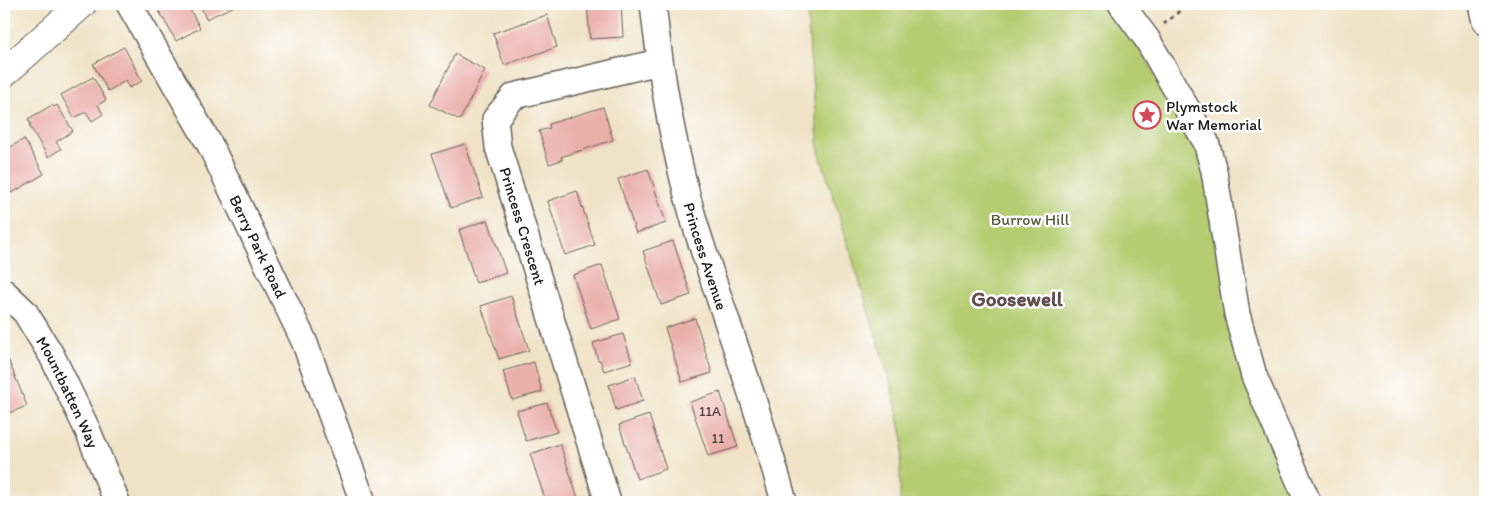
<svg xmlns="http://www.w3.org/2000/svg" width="1489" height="506" font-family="Itim,sans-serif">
  <rect width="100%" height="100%" fill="#fff"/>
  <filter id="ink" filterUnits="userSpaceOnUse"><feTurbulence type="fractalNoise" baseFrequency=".02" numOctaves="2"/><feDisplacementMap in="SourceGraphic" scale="10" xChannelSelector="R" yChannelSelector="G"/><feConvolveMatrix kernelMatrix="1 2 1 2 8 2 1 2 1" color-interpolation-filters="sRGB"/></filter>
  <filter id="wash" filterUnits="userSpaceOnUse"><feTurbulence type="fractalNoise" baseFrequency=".0096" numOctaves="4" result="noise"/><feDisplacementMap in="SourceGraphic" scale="20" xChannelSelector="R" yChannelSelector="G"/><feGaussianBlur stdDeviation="1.12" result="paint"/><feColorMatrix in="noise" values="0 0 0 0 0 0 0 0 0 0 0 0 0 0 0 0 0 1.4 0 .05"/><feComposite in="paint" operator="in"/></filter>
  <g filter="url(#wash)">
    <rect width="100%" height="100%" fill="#f0e2c6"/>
    <!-- green -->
    <polygon fill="#b5cc71" stroke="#687446" points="807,4 1110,4 1160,81 1198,144 1300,502 900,502 900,471 903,440 891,384 819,151 810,56"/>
    <g id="blocks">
      <!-- building -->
      <g fill="#eaafaa">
        <polygon points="155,4 187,4 200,28 176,41"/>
        <polygon points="200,4 239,4 206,19"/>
        <polygon points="587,4 621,4 623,37 590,39"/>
        <polygon points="547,15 557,47 504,65 493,33"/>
        <polygon points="124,47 142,81 129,88 125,81 108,91 93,64"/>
        <polygon points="455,54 485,70 460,120 430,105"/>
        <polygon points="93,77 106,100 98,105 103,114 92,121 86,112 74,118 61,95"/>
        <polygon points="52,105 54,107 57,105 73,131 56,142 61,149 48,157 29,125 31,124 28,119"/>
        <polygon points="603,107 613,140 561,157 562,160 549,164 539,131 550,128 549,124"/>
        <polygon points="24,139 44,174 12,193 4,178 4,151"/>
        <polygon points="465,144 483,197 451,208 432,154"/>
        <polygon points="648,169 666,223 636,233 618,179"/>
        <polygon points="577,191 595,245 565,255 548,201"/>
        <polygon points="488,220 506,273 476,283 459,230"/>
        <polygon points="673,241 691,295 661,305 643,251"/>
        <polygon points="602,265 620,319 591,329 573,275"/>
        <polygon points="511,296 529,350 499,359 481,306"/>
        <polygon points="695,318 712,373 682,382 665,328"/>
        <polygon points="623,334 632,362 604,371 600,360 598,360 593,343"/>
        <polygon points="4,349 27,406 4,415"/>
        <polygon points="534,362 542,392 512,400 503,371"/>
        <polygon points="635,376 643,401 616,410 609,385"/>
        <polygon points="720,392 738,447 708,456 690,402"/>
        <polygon points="547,403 557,432 526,441 517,411"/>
        <polygon points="649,415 666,469 637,479 619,425"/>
        <polygon points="560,444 578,498 565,502 546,502 530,454"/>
      </g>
    </g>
  </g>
  <g filter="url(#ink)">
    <use href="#blocks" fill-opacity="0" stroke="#666158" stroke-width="1"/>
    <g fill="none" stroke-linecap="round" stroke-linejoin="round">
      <!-- minor casing -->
      <g stroke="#666158" stroke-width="28">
        <g id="minor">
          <path id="s1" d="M129,4l81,141 94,196 59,161"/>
          <path id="s2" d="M653,4c8,74 21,148 42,220 29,93 64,184 89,278"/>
          <polyline points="1121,4 1147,39 1206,142 1214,171 1237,314 1254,376 1308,502"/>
          <polyline points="1481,4 1485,22"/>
          <path id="s3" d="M4,292l21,20 27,44 36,75 29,71"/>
          <polyline points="608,502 498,147 495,119 514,96 659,62"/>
        </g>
      </g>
      <!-- tertiary casing -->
      <g stroke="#666158" stroke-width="30">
        <polyline id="tertiary" points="4,73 82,4"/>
      </g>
      <!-- path -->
      <polyline stroke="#666158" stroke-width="3" stroke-dasharray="4 4" stroke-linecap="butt" points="1164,24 1188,4"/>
      <!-- minor -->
      <use href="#minor" stroke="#fff" stroke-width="25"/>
      <!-- tertiary -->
      <use href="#tertiary" stroke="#fff" stroke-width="28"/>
    </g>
  </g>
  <!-- icons -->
  <defs>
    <g id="sight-ring" transform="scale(1.4375)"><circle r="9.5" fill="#fff" stroke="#d1495b" stroke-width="1.5"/><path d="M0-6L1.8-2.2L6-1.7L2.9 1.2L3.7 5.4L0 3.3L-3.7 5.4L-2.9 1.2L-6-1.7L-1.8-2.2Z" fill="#d1495b"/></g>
  </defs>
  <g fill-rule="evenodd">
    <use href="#sight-ring" x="1147" y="115"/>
  </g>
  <g text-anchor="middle" stroke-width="5" stroke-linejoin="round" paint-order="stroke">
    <!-- number labels -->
    <g font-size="14" fill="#504140">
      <text x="710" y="416">11A</text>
      <text x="718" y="443">11</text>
    </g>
    <!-- poi labels -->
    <g font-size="16" fill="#1c1c1c" stroke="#fff" text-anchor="start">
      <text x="1166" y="112">Plymstock<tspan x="1166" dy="18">War Memorial</tspan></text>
    </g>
    <!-- park labels -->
    <g font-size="16" fill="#525a3a" stroke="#fff">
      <text x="1030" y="225">Burrow Hill</text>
    </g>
    <!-- street labels -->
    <g font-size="16" fill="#1c1c1c" stroke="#fff">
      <text transform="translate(523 226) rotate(73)" y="6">Princess Crescent</text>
      <text dy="6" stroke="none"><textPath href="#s1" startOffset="275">Berry Park Road</textPath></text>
      <text dy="6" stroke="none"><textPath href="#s2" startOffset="258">Princess Avenue</textPath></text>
      <text dy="6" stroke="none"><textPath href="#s3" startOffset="120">Mountbatten Way</textPath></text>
    </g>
    <!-- district labels -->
    <g font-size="21" font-weight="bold" fill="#644f4e" stroke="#fff">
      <text x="1017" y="306">Goosewell</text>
    </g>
  </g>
  <!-- margin -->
  <rect width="1489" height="506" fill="none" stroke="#fff" stroke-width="20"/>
</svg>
